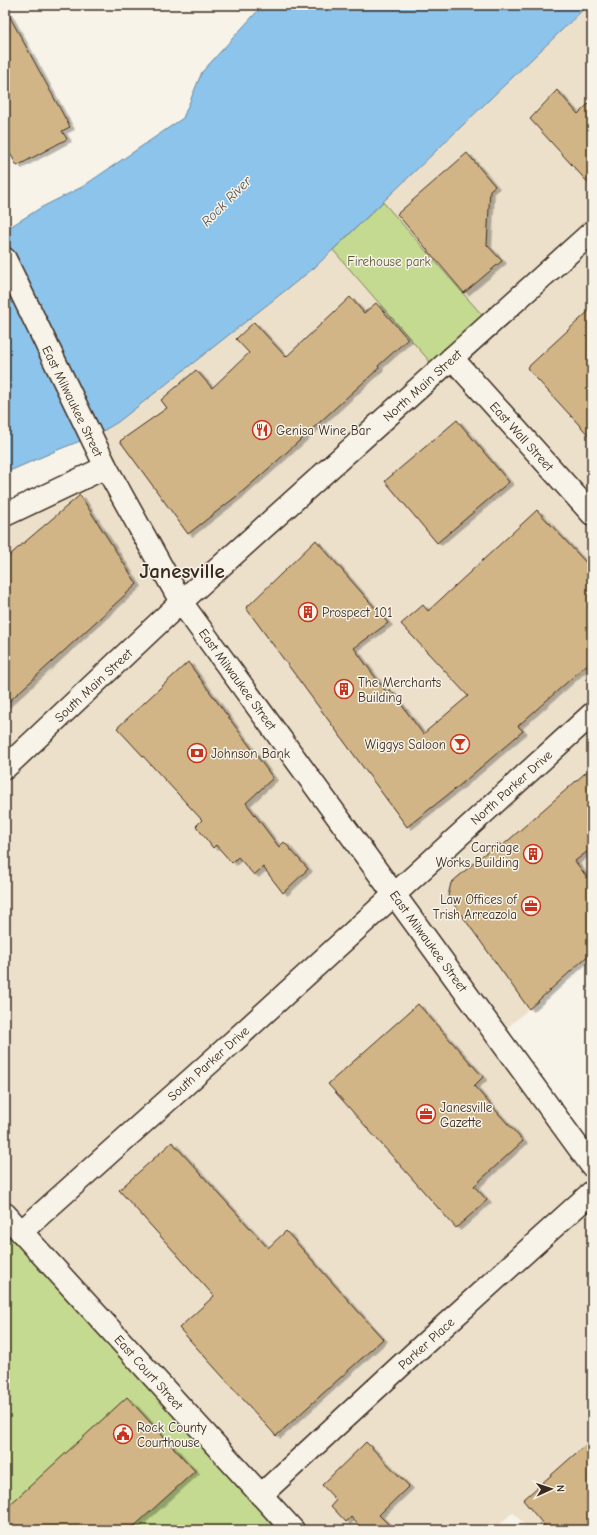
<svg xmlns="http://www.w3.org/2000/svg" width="597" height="1535" font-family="'Comic Neue',sans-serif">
  <defs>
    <filter id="shadow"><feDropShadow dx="4.5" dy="2.5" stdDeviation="0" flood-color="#0004"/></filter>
  </defs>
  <rect width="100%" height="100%" fill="#f7f3e8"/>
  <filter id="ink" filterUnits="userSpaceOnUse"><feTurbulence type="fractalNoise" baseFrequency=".025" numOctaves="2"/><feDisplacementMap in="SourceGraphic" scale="8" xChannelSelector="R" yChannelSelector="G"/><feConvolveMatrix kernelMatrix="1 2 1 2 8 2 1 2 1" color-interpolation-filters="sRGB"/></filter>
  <g filter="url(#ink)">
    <!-- built -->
    <polygon fill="#ece0cb" points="588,5 592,5 592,953 498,1036 592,1166 592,1530 529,1530 513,1512 494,1530 293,1530 5,1214 5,515 105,467 90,437 118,422 314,268"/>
    <!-- green -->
    <g fill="#c4da90" stroke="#808257">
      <polygon points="383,202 490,324 438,371 333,250"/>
      <polygon points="5,1214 293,1530 5,1530"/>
    </g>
    <!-- water -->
    <polygon fill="#8dc4eb" stroke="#6c8699" points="263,5 588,5 314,268 118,422 98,434 60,449 5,473 5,230 42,207 82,187 183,118 202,72"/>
    <!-- building -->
    <g fill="#d1b586" stroke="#3b2a1e" filter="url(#shadow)">
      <polygon points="5,8 70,127 62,131 67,139 17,166 5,144"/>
      <polygon points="557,90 578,114 592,100 592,187 530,119"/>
      <polygon points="467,153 495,186 490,190 487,245 502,261 464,293 397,214"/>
      <polygon points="350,297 364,313 376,303 408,339 378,366 379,368 366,380 276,462 242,492 188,534 120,441 167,408 161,400 196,370 212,388 249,353 236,339 254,322 286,357"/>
      <polygon points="592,308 592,439 527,368"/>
      <polygon points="457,420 509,482 437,543 385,481"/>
      <polygon points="80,495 137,584 5,705 5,559"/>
      <polygon points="537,510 592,569 592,660 518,726 523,731 459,786 407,827 246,608 316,540 388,623 354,648 386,692 390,689 423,734 468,696 401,624 423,605 428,611"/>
      <polygon points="188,662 273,778 246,803 279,847 284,842 308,869 283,893 263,867 254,875 238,857 232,863 216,845 213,848 196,826 202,820 117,728"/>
      <polygon points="592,767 592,848 575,861 592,884 592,952 529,1009 448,896 451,883 498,842 502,846"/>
      <polygon points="418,1004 483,1077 474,1086 523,1141 474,1186 487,1200 456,1228 328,1084"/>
      <polygon points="172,1142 268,1248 286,1231 383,1339 276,1436 179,1328 214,1296 119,1190"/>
      <polygon points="127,1397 195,1471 130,1530 5,1530 5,1509"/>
      <polygon points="592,1439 592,1530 548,1530 523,1500"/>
      <polygon points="366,1442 409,1486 379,1515 394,1530 363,1530 351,1517 346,1522 331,1506 336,1500 322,1485"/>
    </g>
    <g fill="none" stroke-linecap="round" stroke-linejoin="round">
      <!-- street casing -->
      <g stroke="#3b2a1e" stroke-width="25">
        <g id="street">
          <polyline points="452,358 592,514"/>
          <polyline points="5,515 106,467"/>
          <polyline points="181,602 592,232"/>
          <polyline points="261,1495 422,1346 592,1192"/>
        </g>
      </g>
      <!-- secondary casing -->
      <g stroke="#3b2a1e" stroke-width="25">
        <g id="secondary">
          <polyline points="5,259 106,467 181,602 592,1166"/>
          <polyline points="5,768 181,602"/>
          <polyline points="5,1214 293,1530"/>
          <polyline points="21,1232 224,1050 592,714"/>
        </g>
      </g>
      <!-- street -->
      <use href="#street" stroke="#f7f3e8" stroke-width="22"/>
      <!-- secondary -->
      <use href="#secondary" stroke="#f7f3e8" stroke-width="22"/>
    </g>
  </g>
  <!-- icons -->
  <defs>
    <g id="restaurant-ring" transform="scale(1)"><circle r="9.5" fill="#f7f3e8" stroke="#c8321e" stroke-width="1.5"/><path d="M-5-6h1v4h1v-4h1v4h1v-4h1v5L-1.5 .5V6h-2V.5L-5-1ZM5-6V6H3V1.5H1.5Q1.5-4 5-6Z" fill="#c8321e"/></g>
    <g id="building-ring" transform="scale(1)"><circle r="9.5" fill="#f7f3e8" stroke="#c8321e" stroke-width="1.5"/><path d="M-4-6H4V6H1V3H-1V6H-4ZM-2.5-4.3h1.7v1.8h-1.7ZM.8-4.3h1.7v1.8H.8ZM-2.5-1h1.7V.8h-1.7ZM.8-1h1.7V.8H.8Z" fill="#c8321e"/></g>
    <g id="bar-ring" transform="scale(1)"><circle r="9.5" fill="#f7f3e8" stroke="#c8321e" stroke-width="1.5"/><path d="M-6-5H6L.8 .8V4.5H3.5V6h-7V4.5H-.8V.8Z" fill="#c8321e"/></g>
    <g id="bank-ring" transform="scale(1)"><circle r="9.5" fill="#f7f3e8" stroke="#c8321e" stroke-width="1.5"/><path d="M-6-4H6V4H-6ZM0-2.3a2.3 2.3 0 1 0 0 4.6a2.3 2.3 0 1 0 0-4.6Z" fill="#c8321e"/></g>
    <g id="office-ring" transform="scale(1)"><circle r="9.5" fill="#f7f3e8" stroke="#c8321e" stroke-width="1.5"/><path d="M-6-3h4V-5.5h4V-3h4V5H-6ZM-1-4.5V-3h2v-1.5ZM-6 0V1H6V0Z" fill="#c8321e"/></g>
    <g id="civic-ring" transform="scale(1)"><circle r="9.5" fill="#f7f3e8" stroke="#c8321e" stroke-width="1.5"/><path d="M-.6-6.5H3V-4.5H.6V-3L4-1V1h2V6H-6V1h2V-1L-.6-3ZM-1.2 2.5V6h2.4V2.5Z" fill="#c8321e"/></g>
  </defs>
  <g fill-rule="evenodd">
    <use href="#restaurant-ring" x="262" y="430"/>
    <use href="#building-ring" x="308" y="612"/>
    <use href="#building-ring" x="344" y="689"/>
    <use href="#bar-ring" x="460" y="744"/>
    <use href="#bank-ring" x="197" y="753"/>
    <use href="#building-ring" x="533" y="854"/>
    <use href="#office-ring" x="531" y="906"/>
    <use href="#office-ring" x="426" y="1114"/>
    <use href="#civic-ring" x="123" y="1434"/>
  </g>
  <g text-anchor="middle" stroke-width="3" stroke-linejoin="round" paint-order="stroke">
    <!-- park labels -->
    <g font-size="13" fill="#5d563a" stroke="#f7f3e8">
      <text x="389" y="266">Firehouse park</text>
    </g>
    <!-- street labels -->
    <g font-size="13" fill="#3b2a1e" stroke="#f7f3e8">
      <text transform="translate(422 385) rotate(-42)" y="5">North Main Street</text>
      <text transform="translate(73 401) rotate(64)" y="5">East Milwaukee Street</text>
      <text transform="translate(522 436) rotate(48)" y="5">East Wall Street</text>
      <text transform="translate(238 679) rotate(54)" y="5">East Milwaukee Street</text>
      <text transform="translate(93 685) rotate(-43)" y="5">South Main Street</text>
      <text transform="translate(511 787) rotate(-42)" y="5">North Parker Drive</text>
      <text transform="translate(429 941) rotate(54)" y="5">East Milwaukee Street</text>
      <text transform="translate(208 1063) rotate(-42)" y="5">South Parker Drive</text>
      <text transform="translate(426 1343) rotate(-42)" y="5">Parker Place</text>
      <text transform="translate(149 1372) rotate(48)" y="5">East Court Street</text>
    </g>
    <!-- poi labels -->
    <g font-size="13" fill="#3b2a1e" stroke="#f7f3e8" text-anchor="start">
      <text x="276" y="435">Genisa Wine Bar</text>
      <text x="322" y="617">Prospect 101</text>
      <text x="358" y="687">The Merchants<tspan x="358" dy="15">Building</tspan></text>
      <text x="446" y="749" text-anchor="end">Wiggys Saloon</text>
      <text x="211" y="758">Johnson Bank</text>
      <text x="519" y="852" text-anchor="end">Carriage<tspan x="519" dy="15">Works Building</tspan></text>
      <text x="517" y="904" text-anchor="end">Law Offices of<tspan x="517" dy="15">Trish Arreazola</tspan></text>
      <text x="440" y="1112">Janesville<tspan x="440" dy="15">Gazette</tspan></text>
      <text x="137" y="1432">Rock County<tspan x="137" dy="15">Courthouse</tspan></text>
    </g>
    <!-- water labels -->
    <g font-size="14" font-style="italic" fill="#505051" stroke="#f7f3e8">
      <text transform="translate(226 201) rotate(-45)" y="5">Rock River</text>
    </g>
    <!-- town labels -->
    <g font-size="21" font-weight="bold" fill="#3b2a1e" stroke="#f7f3e8">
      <text x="182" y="578">Janesville</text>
    </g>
  </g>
  <!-- margin -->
  <rect width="597" height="1535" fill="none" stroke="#f7f3e8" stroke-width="20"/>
  <rect x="10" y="10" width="577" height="1515" fill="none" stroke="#3b2a1e" stroke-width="1.5" filter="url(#ink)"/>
  <!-- north arrow -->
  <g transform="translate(551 1489) rotate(87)" stroke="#f7f3e8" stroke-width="3" paint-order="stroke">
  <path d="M0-3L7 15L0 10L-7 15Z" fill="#3b2a1e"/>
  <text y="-6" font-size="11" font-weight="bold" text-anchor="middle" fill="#3b2a1e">N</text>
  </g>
</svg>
